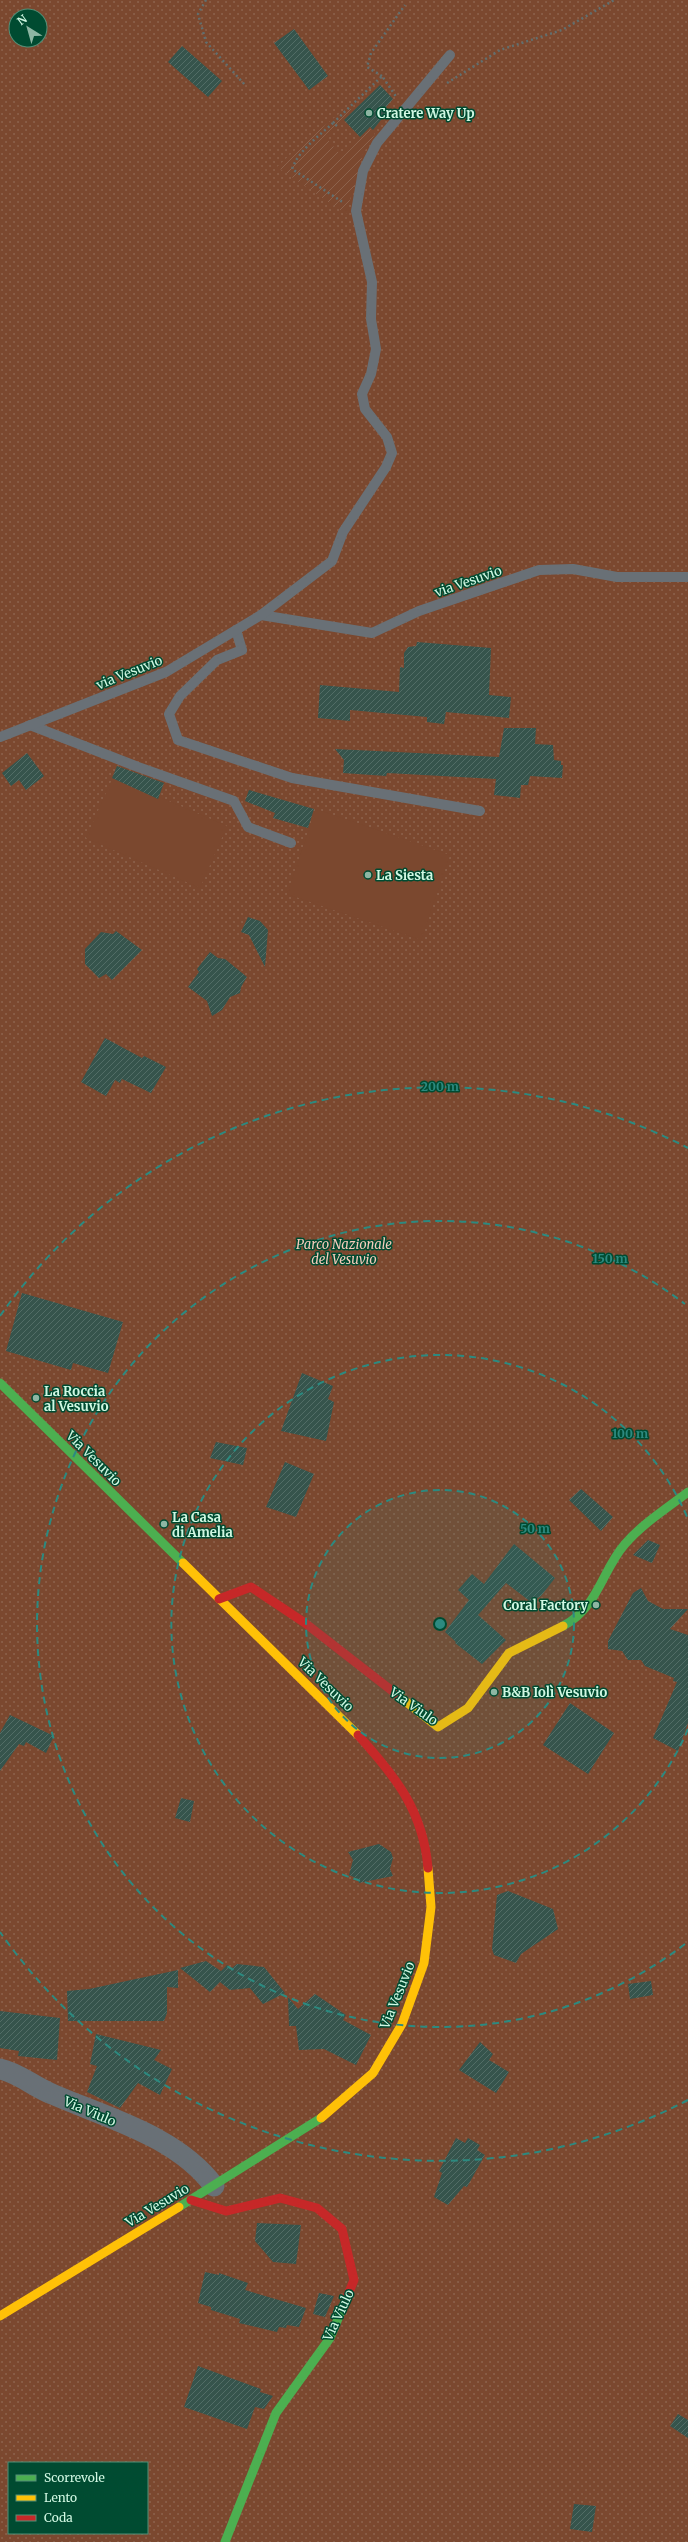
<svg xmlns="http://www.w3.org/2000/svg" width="688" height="2542" font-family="Merriweather,serif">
  <defs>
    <pattern id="park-dots" width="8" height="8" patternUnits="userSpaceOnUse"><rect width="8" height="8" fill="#7b482f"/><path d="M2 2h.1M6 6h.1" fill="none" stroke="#8d634d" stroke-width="1.8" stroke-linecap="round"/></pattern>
    <pattern id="garden-furrows" width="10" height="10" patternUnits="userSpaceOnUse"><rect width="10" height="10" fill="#7b482f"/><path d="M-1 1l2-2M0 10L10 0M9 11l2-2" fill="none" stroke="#8d634d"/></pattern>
    <pattern id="building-hatch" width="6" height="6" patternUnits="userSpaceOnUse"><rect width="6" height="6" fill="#36544c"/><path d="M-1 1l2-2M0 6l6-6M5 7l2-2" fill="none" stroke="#526d66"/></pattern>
  </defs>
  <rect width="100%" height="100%" fill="#113a2c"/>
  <!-- park -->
  <path fill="url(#park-dots)" fill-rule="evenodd" d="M0,0h688v2542h-688zM16,16h24v24h-24zM9,2463h138v70h-138z"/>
  <!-- garden -->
  <polygon fill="url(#garden-furrows)" points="348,107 353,111 325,137 342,156 370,129 375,134 363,154 346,214 277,167 305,141"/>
  <!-- pitch -->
  <g fill="#7b482f">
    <polygon points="113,777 227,826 200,888 86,838"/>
    <polygon points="316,809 450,855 421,940 287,894"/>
  </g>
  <!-- building -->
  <g fill="url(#building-hatch)">
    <polygon points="294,29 328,76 309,90 274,43"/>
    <polygon points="182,46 222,81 208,97 168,62"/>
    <polygon points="380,85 393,99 386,107 388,111 373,130 370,127 360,137 344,120"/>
    <polygon points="417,642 491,648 489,695 511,697 509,718 446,712 444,724 427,722 427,717 350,710 350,721 318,718 320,685 399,692 400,667 404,668 404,653 408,647 416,646"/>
    <polygon points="504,728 536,728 535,744 553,745 554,760 561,761 561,765 563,765 562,778 530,776 528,785 521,785 520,798 494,795 496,779 387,773 386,776 343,773 344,760 335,749 499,757"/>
    <polygon points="27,753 44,776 26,790 19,780 11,786 2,773"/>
    <polygon points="117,766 164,783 158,799 112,778"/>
    <polygon points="249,790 314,809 308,828 273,818 275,813 245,801"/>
    <polygon points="248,917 260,921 268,930 265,967 249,935 241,932"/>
    <polygon points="116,931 142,950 112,980 106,974 99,978 85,964 85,949 101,932 113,934"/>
    <polygon points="210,952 218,958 225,959 247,977 241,987 240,993 230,997 222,1010 212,1016 207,1001 188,987 199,972 197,969"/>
    <polygon points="105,1038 142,1058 144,1056 166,1067 151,1093 122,1079 120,1083 115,1080 106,1096 81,1082"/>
    <polygon points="22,1293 123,1322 108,1373 73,1363 71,1370 6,1351"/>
    <polygon points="302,1373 333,1386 328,1399 334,1402 326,1441 281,1431"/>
    <polygon points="216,1442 247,1448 243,1465 210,1458"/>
    <polygon points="285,1462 314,1474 296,1517 266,1507"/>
    <polygon points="581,1489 613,1517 601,1531 569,1500"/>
    <polygon points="648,1540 660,1545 652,1563 633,1555"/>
    <polygon points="514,1544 555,1578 541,1596 531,1602 506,1583 478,1615 506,1640 482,1664 455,1643 456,1642 445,1632 469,1600 458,1590 472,1574 484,1584"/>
    <polygon points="641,1588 648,1601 663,1609 688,1609 670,1629 688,1635 688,1723 678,1751 653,1738 677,1682 673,1681 674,1678 645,1666 641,1660 628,1660 622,1651 608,1649 608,1641 633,1593"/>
    <polygon points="570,1703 614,1733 588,1774 543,1745"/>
    <polygon points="10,1715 54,1736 46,1753 26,1742 24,1746 19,1744 0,1771 0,1733"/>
    <polygon points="181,1798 194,1801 190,1822 175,1818"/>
    <polygon points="379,1844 391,1852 393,1858 390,1869 393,1876 359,1883 358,1879 349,1875 353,1860 348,1852"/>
    <polygon points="508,1891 553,1909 558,1929 521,1954 516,1963 494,1955 492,1949 497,1895"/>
    <polygon points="206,1961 221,1971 227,1965 232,1968 237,1964 264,1967 285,1993 263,2004 250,1988 230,1990 220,1982 210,1992 180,1968"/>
    <polygon points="178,1970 178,1988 167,1987 167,2013 164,2021 68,2021 67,1991 89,1989"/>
    <polygon points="651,1981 653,1995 630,1999 628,1984"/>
    <polygon points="315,1994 346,2015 343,2020 371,2035 356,2065 324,2049 299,2050 296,2026 289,2026 288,1997 298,2009"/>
    <polygon points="0,2011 60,2018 57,2060 18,2056 19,2051 0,2048"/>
    <polygon points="96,2034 161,2050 154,2060 172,2069 160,2095 138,2083 120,2108 87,2092 97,2066 90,2064"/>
    <polygon points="480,2042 493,2054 489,2060 509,2072 496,2093 459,2070"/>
    <polygon points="456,2138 465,2143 468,2138 480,2145 477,2150 485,2155 467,2187 464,2186 448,2205 434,2197 442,2173 439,2171"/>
    <polygon points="257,2223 301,2225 296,2264 273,2262 255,2241"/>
    <polygon points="205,2272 219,2275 219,2273 248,2283 245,2290 306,2308 299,2327 287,2325 286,2328 279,2327 277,2332 239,2323 240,2319 211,2310 211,2307 198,2303"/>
    <polygon points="319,2293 334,2296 325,2317 313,2314"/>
    <polygon points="198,2366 261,2389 260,2392 273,2396 264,2409 255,2407 247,2429 184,2407"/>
    <polygon points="678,2414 688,2420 688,2438 670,2426"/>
    <polygon points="574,2504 596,2506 592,2532 570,2529"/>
  </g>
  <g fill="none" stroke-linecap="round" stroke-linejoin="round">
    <!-- path -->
    <g stroke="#616f6f" stroke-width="2.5" stroke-dasharray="2 3" stroke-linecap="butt">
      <polyline points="206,0 198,14 206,42 246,86"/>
      <polyline points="382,76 367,67 371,53 405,5"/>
      <polyline points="447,83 500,50 562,30 614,0"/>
      <polyline points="333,123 382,76 397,98"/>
      <path d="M337,126l-4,-3c-14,13 -35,28 -41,46l52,34"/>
    </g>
    <!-- lane -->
    <g stroke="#697076" stroke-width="10">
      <polyline points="261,615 372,633 419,611 539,570 573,569 617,577 688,577"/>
      <polyline points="236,630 242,650 217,660 180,696 169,714 178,740 292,778 480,811"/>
      <polyline points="30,725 138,767 234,801 248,827 291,843"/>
      <polyline points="0,737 166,672 261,615 332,561 343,532 386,467 392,453 387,437 365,409 362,394 371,374 376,349 371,319 372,282 356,211 363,171 377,143 450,55"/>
    </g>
    <!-- street -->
    <path stroke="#697076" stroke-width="21" d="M0,2069c19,4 34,18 52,25 55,24 125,42 162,92"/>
    <!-- fast -->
    <g stroke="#4caf50" stroke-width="9">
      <polyline points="0,1383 183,1563"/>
      <path d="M563,1626c35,-18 39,-56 62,-82 17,-20 42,-36 63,-52"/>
      <polyline points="179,2207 321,2118"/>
      <polyline points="225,2542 276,2413 330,2338 345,2302"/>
    </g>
    <!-- slow -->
    <g stroke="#ffc107" stroke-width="9">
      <polyline points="183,1563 358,1735"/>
      <polyline points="400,1697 438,1727 468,1708 509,1653 563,1626"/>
      <polyline points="321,2118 373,2073 402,2024 424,1963 431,1907 428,1868"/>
      <polyline points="0,2316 179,2207"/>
    </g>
    <!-- jam -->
    <g stroke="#c62828" stroke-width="9">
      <polyline points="219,1599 251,1587 305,1623 400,1697"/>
      <path d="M358,1735c37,41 65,75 70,133"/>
      <polyline points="191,2200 226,2211 280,2198 317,2208 342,2229 354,2280 345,2302"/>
    </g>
  </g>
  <!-- distance rings -->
  <circle cx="440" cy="1624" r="134" fill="#2c8a80" fill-opacity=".12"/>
  <g fill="none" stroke="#2c8a80" stroke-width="2" stroke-dasharray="7 5">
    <circle cx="440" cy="1624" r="134"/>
    <path d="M688 1729A269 269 0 1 1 688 1519"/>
    <path d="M685 1944A403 403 0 1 1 685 1304"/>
    <path d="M688 2100A537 537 0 0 1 0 1932M0 1316A537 537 0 0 1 688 1148"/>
  </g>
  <!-- markers -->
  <g fill="#8db6a3" stroke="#004b31" stroke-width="1.5">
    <circle cx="369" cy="113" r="4"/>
    <circle cx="368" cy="875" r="4"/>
    <circle cx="36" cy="1398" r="4"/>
    <circle cx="164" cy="1524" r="4"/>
    <circle cx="596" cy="1605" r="4"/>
    <circle cx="494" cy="1692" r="4"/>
  </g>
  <g text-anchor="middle" stroke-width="3" stroke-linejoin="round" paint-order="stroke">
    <!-- poi labels -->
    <g font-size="13" font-weight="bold" fill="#d0f8e3" stroke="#004b31" text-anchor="start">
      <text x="377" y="118">Cratere Way Up</text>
      <text x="376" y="880">La Siesta</text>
      <text x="44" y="1396">La Roccia<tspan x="44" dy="15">al Vesuvio</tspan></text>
      <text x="172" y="1522">La Casa<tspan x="172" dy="15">di Amelia</tspan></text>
      <text x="588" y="1610" text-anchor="end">Coral Factory</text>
      <text x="502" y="1697">B&amp;B Iolì Vesuvio</text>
    </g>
    <!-- street labels -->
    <g font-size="13" fill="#d0f8e3" stroke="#004b31">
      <text transform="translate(468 581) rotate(-19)" y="5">via Vesuvio</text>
      <text transform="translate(129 672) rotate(-22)" y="5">via Vesuvio</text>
      <text transform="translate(94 1458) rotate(45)" y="5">Via Vesuvio</text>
      <text transform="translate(326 1684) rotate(44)" y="5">Via Vesuvio</text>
      <text transform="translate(414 1706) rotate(35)" y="5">Via Viulo</text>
      <text transform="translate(397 1995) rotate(-68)" y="5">Via Vesuvio</text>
      <text transform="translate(90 2111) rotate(23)" y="5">Via Viulo</text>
      <text transform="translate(157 2205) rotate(-31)" y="5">Via Vesuvio</text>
      <text transform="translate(338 2315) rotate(-65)" y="5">Via Viulo</text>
    </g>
    <!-- park labels -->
    <g font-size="13" font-style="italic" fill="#f6ccbb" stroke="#004b31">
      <text x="344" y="1249">Parco Nazionale<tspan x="344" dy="15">del Vesuvio</tspan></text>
    </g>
  </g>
  <circle cx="440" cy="1624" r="6" fill="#2c8a80" stroke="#004b31" stroke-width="2"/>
  <g font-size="12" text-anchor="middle" font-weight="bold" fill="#2c8a80" stroke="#004b31" stroke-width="3" stroke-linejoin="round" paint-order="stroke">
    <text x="440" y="1091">200 m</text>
    <text x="610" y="1263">150 m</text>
    <text x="630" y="1438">100 m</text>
    <text x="535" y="1533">50 m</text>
  </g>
  <!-- legend -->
  <rect x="8" y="2462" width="140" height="72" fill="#004b31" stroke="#539078"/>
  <rect x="16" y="2475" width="20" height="6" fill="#4caf50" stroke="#539078"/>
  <text x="44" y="2482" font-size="12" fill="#d0f8e3">Scorrevole</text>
  <rect x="16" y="2495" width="20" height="6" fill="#ffc107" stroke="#539078"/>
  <text x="44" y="2502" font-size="12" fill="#d0f8e3">Lento</text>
  <rect x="16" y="2515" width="20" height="6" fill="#c62828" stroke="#539078"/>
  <text x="44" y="2522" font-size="12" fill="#d0f8e3">Coda</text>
  <!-- north arrow -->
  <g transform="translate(28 28) rotate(323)"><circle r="19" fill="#004b31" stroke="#539078"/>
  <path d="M0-3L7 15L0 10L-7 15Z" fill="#8db6a3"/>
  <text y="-6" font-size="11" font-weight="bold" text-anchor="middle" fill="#d0f8e3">N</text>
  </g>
</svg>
